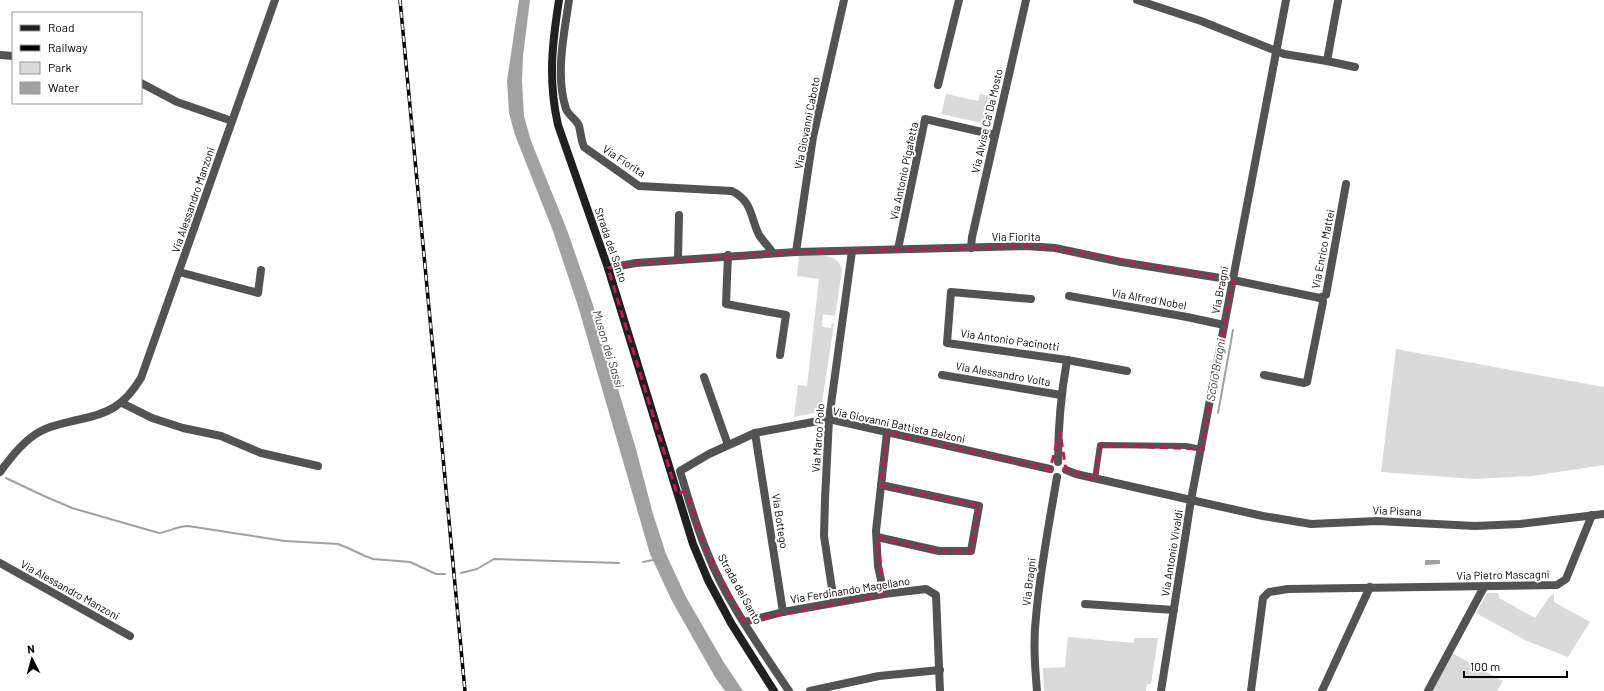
<svg xmlns="http://www.w3.org/2000/svg" width="1604" height="691" font-family="Barlow,sans-serif">
  <rect width="100%" height="100%" fill="#fff"/>
  <!-- green -->
  <g fill="#dadada">
    <polygon points="946,94 978,101 980,94 997,97 991,125 941,114"/>
    <path d="M799,256c13,0 41,-5 43,15l-7,45 -12,-2 -1,13 9,1 1,-5 2,1 -13,85 -7,4 -20,4 4,-32 9,1 12,-107 -22,-3z"/>
    <polygon points="1396,349 1604,387 1604,465 1532,476 1475,479 1381,472"/>
    <polygon points="1487,593 1498,593 1499,598 1535,618 1550,596 1554,594 1554,602 1590,622 1568,657 1527,641 1476,613"/>
    <polygon points="1068,637 1134,643 1134,638 1158,638 1151,684 1147,684 1146,691 1044,691 1043,668 1065,667"/>
    <polygon points="1452,653 1503,681 1497,691 1431,691"/>
  </g>
  <!-- water -->
  <g fill="#a1a1a1">
    <polygon points="519,0 530,0 523,56 522,81 524,116 531,141 567,230 592,302 636,449 653,514 666,554 686,597 723,661 743,691 725,691 715,677 672,601 650,554 578,306 553,231 515,135 509,113 507,81"/>
    <polygon points="1425,560 1440,560 1440,564 1425,565"/>
  </g>
  <g fill="none" stroke-linecap="round" stroke-linejoin="round">
    <!-- stream -->
    <g stroke="#a1a1a1" stroke-width="2">
      <polyline points="1218,413 1233,330"/>
      <path d="M6,478l38,18 28,12 87,25c10,-1 18,-7 29,-7l97,15 53,3 10,4 17,8 8,3 37,3 26,12h9"/>
      <polyline points="643,562 653,560"/>
      <polyline points="461,573 477,569 494,559 619,563"/>
    </g>
    <!-- pedestrian -->
    <polyline stroke="#535353" stroke-width="6" points="1095,479 1100,445 1186,446 1202,449"/>
    <!-- minor -->
    <g stroke="#535353" stroke-width="8">
      <path d="M569,0c-5,35 -14,75 -3,109 3,7 11,11 13,17 2,8 2,14 5,21l55,39 93,5c21,11 18,26 27,44 4,6 10,12 14,18"/>
      <polyline points="1137,0 1201,21 1284,54 1327,61 1338,1"/>
      <polyline points="0,55 13,56"/>
      <polyline points="1327,61 1355,67"/>
      <polyline points="141,83 177,102 232,121"/>
      <polyline points="938,85 959,0"/>
      <polyline points="971,248 972,237 1026,0"/>
      <polyline points="898,249 925,119 995,135"/>
      <polyline points="796,252 813,137 844,0"/>
      <polyline points="728,255 726,304 786,315 780,355"/>
      <polyline points="678,259 679,215"/>
      <polyline points="608,268 636,263 796,252 1026,246 1055,248 1121,262 1233,280 1320,298 1326,295 1346,184"/>
      <polyline points="179,272 258,293 261,270"/>
      <polyline points="1069,296 1187,317 1224,325"/>
      <polyline points="1031,299 951,292 947,343 1067,360 1127,371"/>
      <polyline points="942,375 1061,395"/>
      <polyline points="1264,375 1304,383 1307,382 1323,302 1322,297"/>
      <polyline points="704,377 728,445"/>
      <polyline points="122,403 152,418 183,428 221,436 261,453 318,466"/>
      <polyline points="755,433 783,612"/>
      <path d="M1058,462c0,-35 3,-68 9,-102"/>
      <polyline points="1066,470 1076,474 1191,500"/>
      <path d="M0,472c12,-16 24,-32 41,-41 11,-6 24,-8 36,-11 31,-6 47,-14 64,-42l134,-378"/>
      <polyline points="877,537 939,551 971,551 979,506 881,485"/>
      <polyline points="0,563 130,636"/>
      <polyline points="884,594 878,566 876,531 887,432"/>
      <polyline points="834,602 824,536 825,499 829,419 852,251"/>
      <polyline points="1085,604 1174,610"/>
      <polyline points="744,622 783,612 884,594 926,589 936,595 940,691"/>
      <path d="M789,691c-28,-42 -64,-92 -82,-139 -11,-26 -19,-54 -27,-81l29,-17 46,-21 74,-14 221,50"/>
      <polyline points="810,691 879,676 940,670"/>
      <path d="M1037,691c-2,-24 -4,-49 -1,-74 4,-47 13,-93 21,-140"/>
      <polyline points="1251,691 1263,598 1269,592 1288,589 1557,585 1566,579 1592,515"/>
      <polyline points="1322,691 1370,587"/>
      <polyline points="1428,691 1484,587"/>
    </g>
    <!-- tertiary -->
    <g stroke="#535353" stroke-width="8">
      <polyline points="1191,500 1263,516 1311,524 1377,521 1475,526 1520,524 1604,514"/>
      <polyline points="1161,691 1191,500 1286,0"/>
    </g>
    <!-- secondary -->
    <path stroke="#202020" stroke-width="8" d="M559,0c-7,45 -11,80 -1,125l50,143 85,276 15,36 23,43 43,68"/>
    <!-- rail casing -->
    <g stroke="#000" stroke-width="3.5">
      <polyline id="rail" points="400,0 465,691"/>
    </g>
    <!-- rail -->
    <use href="#rail" stroke="#fff" stroke-width="2" stroke-dasharray="6" stroke-linecap="butt"/>
  </g>
  <!-- marked area -->
  <path fill="none" stroke="#c2185b" stroke-width="3" stroke-dasharray="8 5" stroke-linejoin="round" d="M1026,246l29,2 178,32 -31,169 -102,-4 -5,34 -29,-9 -6,-38 -10,37 -163,-37 -6,53 98,21 -8,45h-32l-62,-14 7,57 -140,28 -37,-70 -21,-61 -9,3 -69,-226 28,-5 160,-11z"/>
  <g text-anchor="middle" stroke-width="4" stroke-linejoin="round" paint-order="stroke">
    <!-- street labels -->
    <g font-size="11" fill="#000" stroke="#fff">
      <text transform="translate(987 121) rotate(-77)" y="4">Via Alvise Ca' Da Mosto</text>
      <text transform="translate(807 123) rotate(-79)" y="4">Via Giovanni Caboto</text>
      <text transform="translate(624 161) rotate(33)" y="4">Via Fiorita</text>
      <text transform="translate(904 171) rotate(-78)" y="4">Via Antonio Pigafetta</text>
      <text transform="translate(193 200) rotate(-71)" y="4">Via Alessandro Manzoni</text>
      <text x="1016" y="241">Via Fiorita</text>
      <text transform="translate(611 245) rotate(71)" y="4">Strada del Santo</text>
      <text transform="translate(1323 249) rotate(-79)" y="4">Via Enrico Mattei</text>
      <text transform="translate(1220 290) rotate(-79)" y="4">Via Bragni</text>
      <text transform="translate(1149 299) rotate(10)" y="4">Via Alfred Nobel</text>
      <text transform="translate(1010 340) rotate(8)" y="4">Via Antonio Pacinotti</text>
      <text transform="translate(1003 374) rotate(10)" y="4">Via Alessandro Volta</text>
      <text transform="translate(899 425) rotate(12)" y="4">Via Giovanni Battista Belzoni</text>
      <text transform="translate(818 438) rotate(-86)" y="4">Via Marco Polo</text>
      <text transform="translate(1397 511) rotate(2)" y="4">Via Pisana</text>
      <text transform="translate(780 521) rotate(81)" y="4">Via Bottego</text>
      <text transform="translate(1172 553) rotate(-81)" y="4">Via Antonio Vivaldi</text>
      <text transform="translate(1503 575) rotate(-1)" y="4">Via Pietro Mascagni</text>
      <text transform="translate(1029 582) rotate(-83)" y="4">Via Bragni</text>
      <text transform="translate(740 589) rotate(61)" y="4">Strada del Santo</text>
      <text transform="translate(70 590) rotate(29)" y="4">Via Alessandro Manzoni</text>
      <text transform="translate(850 590) rotate(-9)" y="4">Via Ferdinando Magellano</text>
    </g>
    <!-- water labels -->
    <g font-size="12" font-style="italic" fill="#424242" stroke="#fff">
      <text transform="translate(608 349) rotate(73)" y="4">Muson dei Sassi</text>
      <text transform="translate(1216 370) rotate(-80)" y="4">Scolo Bragni</text>
    </g>
  </g>
  <!-- legend -->
  <rect x="12" y="12" width="130" height="92" fill="#ffffff" stroke="#999999"/>
  <rect x="20" y="25" width="20" height="6" fill="#202020" stroke="#999999"/>
  <text x="48" y="32" font-size="12" fill="#000000">Road</text>
  <rect x="20" y="45" width="20" height="6" fill="#000000" stroke="#999999"/>
  <text x="48" y="52" font-size="12" fill="#000000">Railway</text>
  <rect x="20" y="62" width="20" height="12" fill="#dadada" stroke="#999999"/>
  <text x="48" y="72" font-size="12" fill="#000000">Park</text>
  <rect x="20" y="82" width="20" height="12" fill="#a1a1a1" stroke="#999999"/>
  <text x="48" y="92" font-size="12" fill="#000000">Water</text>
  <!-- north arrow -->
  <g transform="translate(32 659) rotate(354)" stroke="#ffffff" stroke-width="3" paint-order="stroke">
  <path d="M0-3L7 15L0 10L-7 15Z" fill="#000000"/>
  <text y="-6" font-size="11" font-weight="bold" text-anchor="middle" fill="#000000">N</text>
  </g>
  <!-- scale -->
  <path d="M1464 671v6h103v-6" fill="none" stroke="#000000" stroke-width="2"/>
  <text x="1470" y="671" font-size="12" fill="#000000" stroke="#ffffff" stroke-width="3" paint-order="stroke">100 m</text>
</svg>
